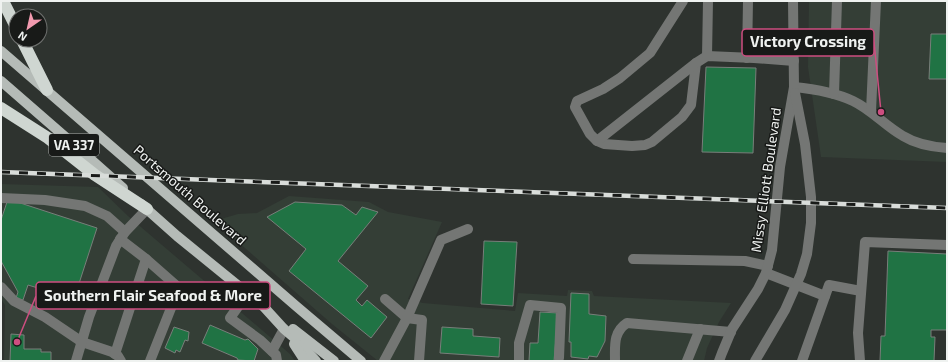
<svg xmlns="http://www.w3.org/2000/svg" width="948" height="362" font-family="'Exo 2',sans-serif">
  <rect width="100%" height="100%" fill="#2e332f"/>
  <!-- built -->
  <g fill="#343e36">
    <polygon points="809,1 947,1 947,162 821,157 808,67"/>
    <polygon points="1,184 98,187 128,216 290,354 295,361 4,361 5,305 1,299"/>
    <polygon points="289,196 369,202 388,212 442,222 408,299 423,303 515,311 518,293 567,296 568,290 592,291 594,296 731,303 719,322 707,348 704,361 378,361 332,324 214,221 238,214 257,213"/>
  </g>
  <!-- building -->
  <g fill="#207344" stroke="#787e7a">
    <polygon points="931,34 947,34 947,79 929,79"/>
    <polygon points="706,67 756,68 753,153 702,152"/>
    <polygon points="8,199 97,228 74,299 28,285 23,300 16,298 18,292 1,261 1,220"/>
    <polygon points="295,202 342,205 356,215 362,207 378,212 338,261 368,286 356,300 362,306 367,300 387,317 371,338 289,271 306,249 267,217"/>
    <polygon points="484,241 517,242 513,306 481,304"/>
    <polygon points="888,251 947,254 947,330 931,330 931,337 935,337 934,361 880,361 881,336 885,336"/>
    <polygon points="571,293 589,294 589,314 606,316 605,341 597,357 589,356 588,359 571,357 571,342 569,342"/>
    <polygon points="540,312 558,313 554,361 529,361 530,343 538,343"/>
    <polygon points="210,325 245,340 248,339 258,349 254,361 238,360 237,358 202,343"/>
    <polygon points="174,327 189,332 188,341 185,340 180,352 176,350 175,353 165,348"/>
    <polygon points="442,327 473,329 473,336 500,338 499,357 440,353"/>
    <polygon points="11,334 24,335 24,349 41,349 41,352 51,352 51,361 10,361"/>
  </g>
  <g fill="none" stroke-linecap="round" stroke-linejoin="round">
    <!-- minor -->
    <g stroke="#747674" stroke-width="10">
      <polyline points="683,1 650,53 620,78 603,89 577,101 575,107 590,134 597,141 604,144 632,146 645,145 652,142 682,117 691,105 696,63 707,56 754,58 794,61"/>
      <polyline points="707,56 708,1"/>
      <polyline points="747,58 748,1"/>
      <path d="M794,87c20,2 40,5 59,14 19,9 32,25 50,35 13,8 29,11 44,12"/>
      <polyline points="834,94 837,1"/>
      <polyline points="871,111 876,1"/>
      <polyline points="597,141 696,63"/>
      <polyline points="1,198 45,200 85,206 107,216 125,232"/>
      <polyline points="146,259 179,288 150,361"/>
      <polyline points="633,259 745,261 768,266"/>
      <polyline points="766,273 825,296"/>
      <polyline points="1,287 14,301 45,317 82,342 112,352 118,356 121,361"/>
      <polyline points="247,294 230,318 260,340 276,355 277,361"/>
      <polyline points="385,299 407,318 422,320 419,361"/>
      <polyline points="272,351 284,329"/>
      <polyline points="115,354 146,259 120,239"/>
      <polyline points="76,361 89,317 116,246 125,232 147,209"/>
      <polyline points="384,361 407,318 441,240 468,229"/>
      <polyline points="519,361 519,343 530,305 561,308 559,358"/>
      <path d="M615,361c0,-15 -2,-29 12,-38l104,9"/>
      <polyline points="687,361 700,329"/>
      <polyline points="719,361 722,353 732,329 758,289 766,273 772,250 780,167 794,87 793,1"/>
      <polyline points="755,361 785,310 801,274 807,254 811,223 811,197 805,144 795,93"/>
      <polyline points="802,361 829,285 861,291"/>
      <polyline points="860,361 858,333 865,242 947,245"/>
    </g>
    <!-- major -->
    <g stroke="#b5bbb7" stroke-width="10">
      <polyline points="1,51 296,306 361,361"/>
      <polyline points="1,81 78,148 123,188"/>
      <polyline points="141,204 177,236 263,306 284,329 297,340 316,361"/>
      <polyline points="293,329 334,361"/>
      <polyline points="294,344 305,361"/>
    </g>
    <!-- highway -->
    <g stroke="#cfd6d1" stroke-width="12">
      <polyline points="3,1 16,27"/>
      <polyline points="22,40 47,90"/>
      <polyline points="1,108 48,138 95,175 147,209"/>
    </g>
    <!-- rail casing -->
    <g stroke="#d9ddda" stroke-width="4.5">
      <polyline id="rail" points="1,172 947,208"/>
    </g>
    <!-- rail -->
    <use href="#rail" stroke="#181a18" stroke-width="3" stroke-dasharray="9" stroke-linecap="butt"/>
  </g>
  <g text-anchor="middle" stroke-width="3" stroke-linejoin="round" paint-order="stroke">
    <!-- shield labels -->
    <rect fill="#181a18" stroke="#aeb1af" stroke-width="1" x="49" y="134" width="50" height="22" rx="3"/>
    <g font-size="13" font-weight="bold" fill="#eff2f0">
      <text x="74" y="150">VA 337</text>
    </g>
    <!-- street labels -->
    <g font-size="14" fill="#eff2f0" stroke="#181a18">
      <text transform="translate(766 180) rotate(-82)" y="5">Missy Elliott Boulevard</text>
      <text transform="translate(190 195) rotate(41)" y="5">Portsmouth Boulevard</text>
    </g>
  </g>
  <!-- callouts -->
  <path fill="none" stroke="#cd4e80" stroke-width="1.5" d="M881 112L874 42M17 342L36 296"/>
  <g fill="#cd4e80" stroke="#181a18" stroke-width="1.5">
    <circle cx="881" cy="112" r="4"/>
    <circle cx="17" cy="342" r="4"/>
  </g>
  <g fill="#181a18" stroke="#cd4e80" stroke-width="1.5">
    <rect x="742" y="29" width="132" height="27" rx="4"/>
    <rect x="36" y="282" width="234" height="27" rx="4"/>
  </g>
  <g font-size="15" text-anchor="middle" font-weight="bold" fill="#eff2f0">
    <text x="808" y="47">Victory Crossing</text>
    <text x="153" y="301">Southern Flair Seafood &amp; More</text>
  </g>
  <!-- border -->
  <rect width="948" height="362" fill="none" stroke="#eff2f0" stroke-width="4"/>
  <!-- north arrow -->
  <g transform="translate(28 28) rotate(214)"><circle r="19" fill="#181a18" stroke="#6e706e"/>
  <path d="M0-3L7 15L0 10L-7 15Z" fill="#f29aaf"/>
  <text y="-6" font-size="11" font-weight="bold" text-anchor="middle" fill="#eff2f0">N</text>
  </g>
</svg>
